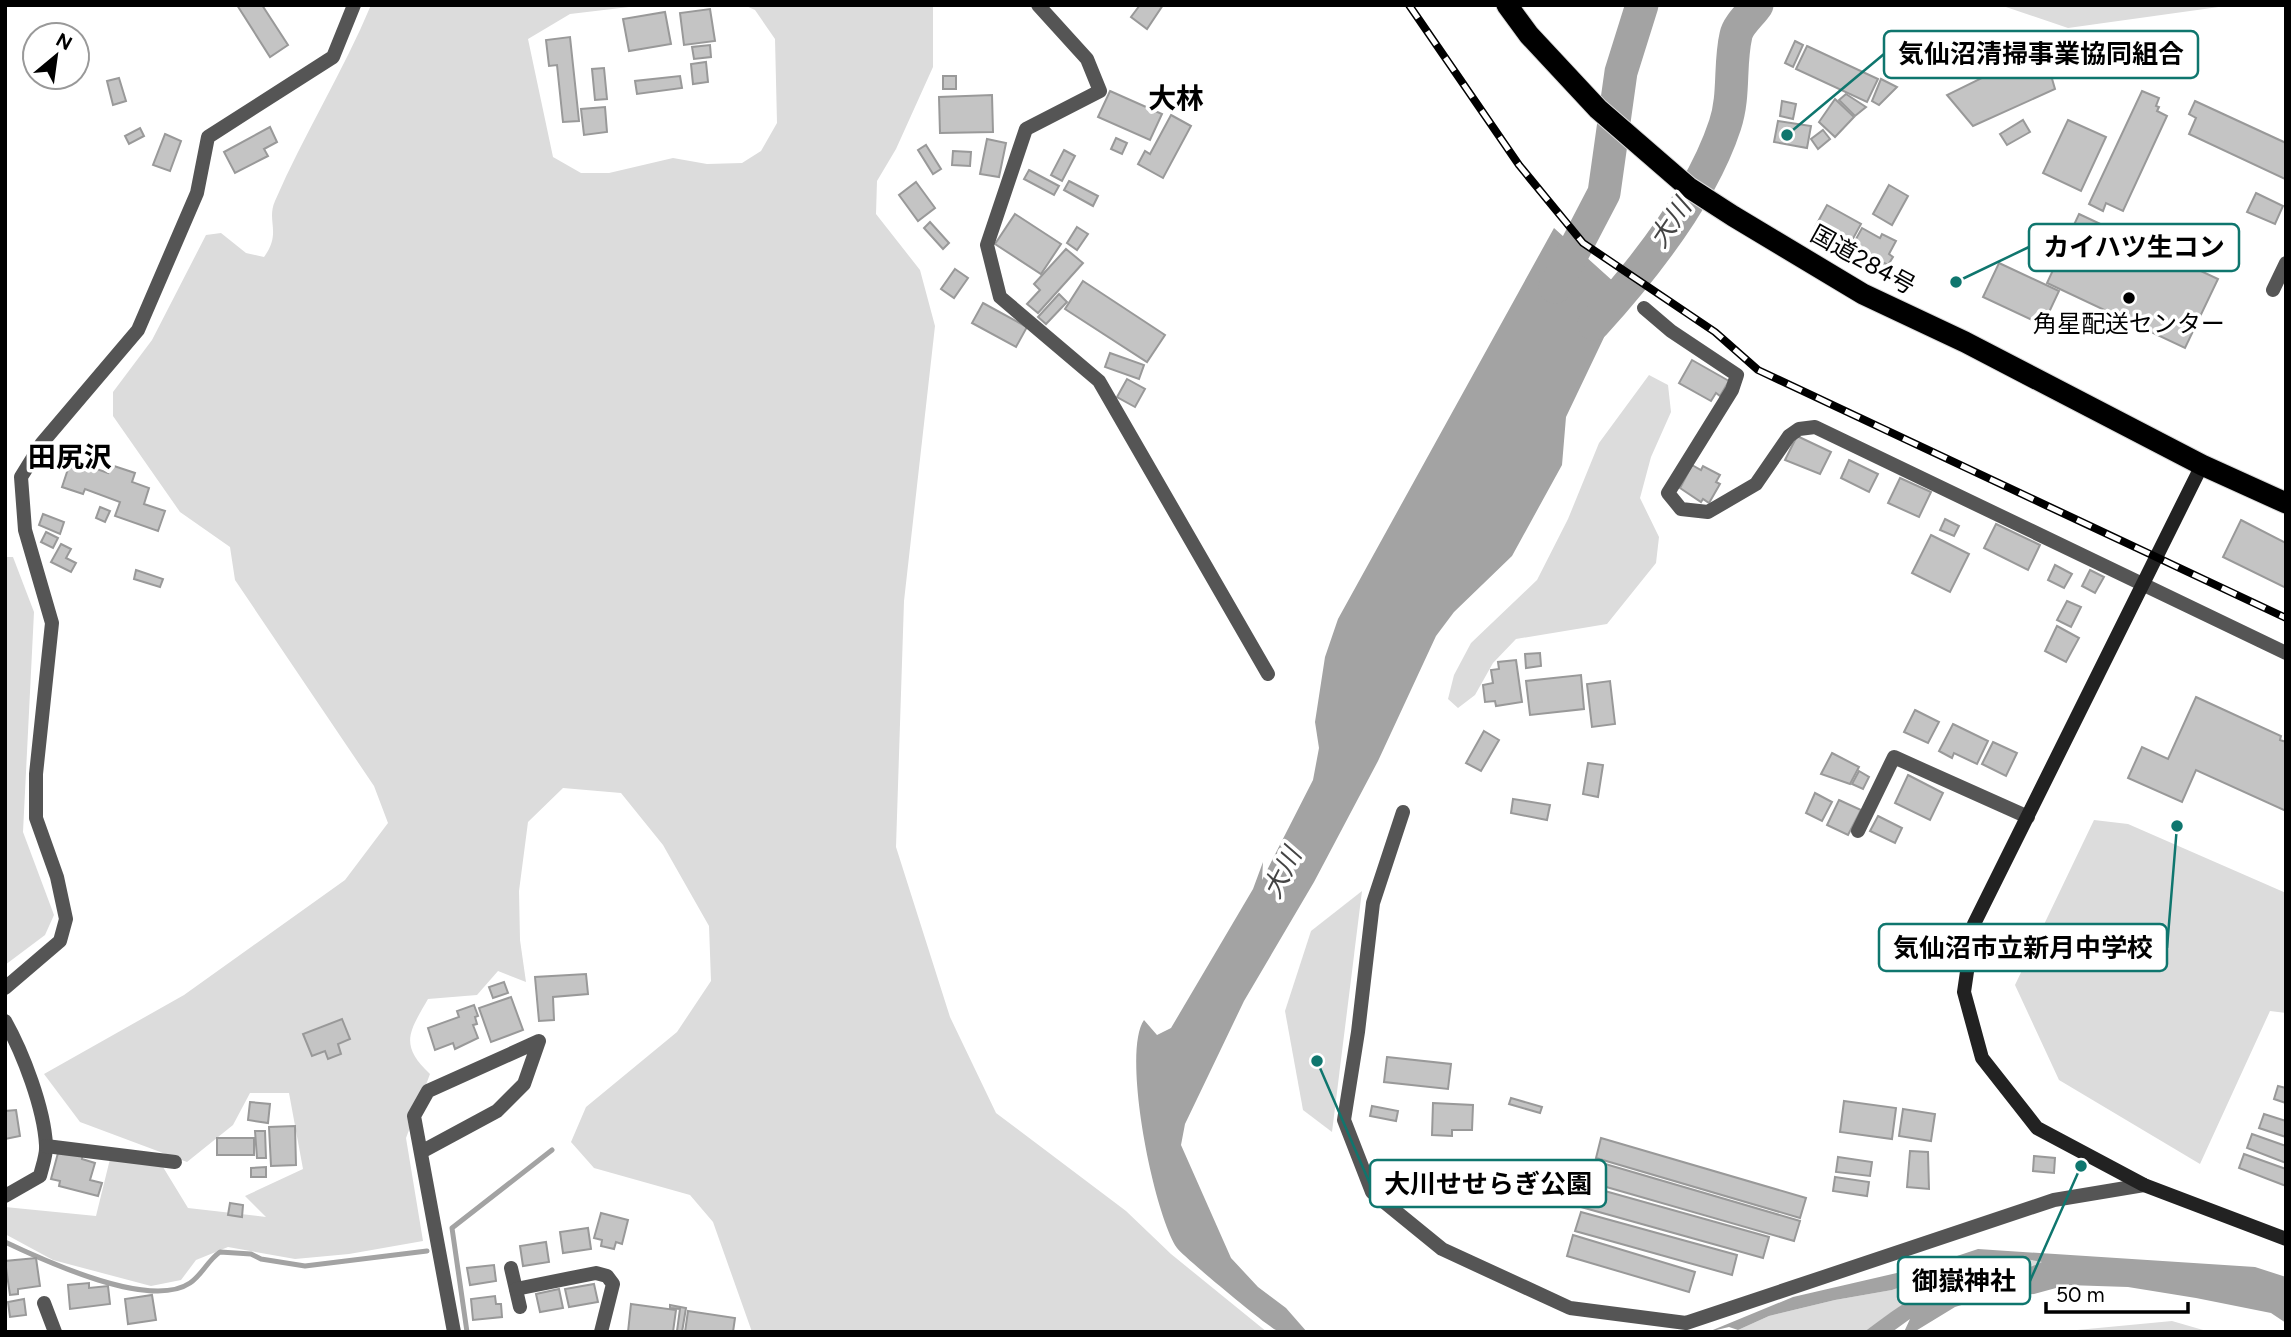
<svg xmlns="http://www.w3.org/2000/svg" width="2291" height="1337" font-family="Figtree,'Noto Sans JP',sans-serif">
  <rect width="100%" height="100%" fill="#fff"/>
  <!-- green -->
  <g fill="#dcdcdc">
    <path d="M371,5h275l-76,9 -42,25 25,118 28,16h28l64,-15 34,6 35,-1 19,-12 16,-28 -2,-84 -20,-29 -11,-5h189v62l-37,82 -19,32 -1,33 44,56 15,56 -31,275 -8,246 54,170 46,96 130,98 45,43 96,78h-515l-39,-110 -23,-27 -96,-27 -23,-26 15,-35 91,-75 34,-51 -2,-55 -46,-81 -42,-52 -58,-5 -35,34 -9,69 1,49 6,42 -28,-11 -21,24 -49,4c-19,33 -29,46 2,75l-24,64 17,103 -74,13 -54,5 -67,-12 -32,13 -15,20 -30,6 -98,-26 -48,-26v-27l91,9 14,-57 53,8 25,41 78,9 -21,-21 58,-27 -14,-76h-39l-17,32 -46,37 -107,-40 -36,-48 140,-79 161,-115 43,-57 -14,-37 -139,-206 -5,-33 -50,-35 -67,-96v-24l39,-52 54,-105 15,-2 25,20 18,4c18,-24 2,-36 11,-56 29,-67 68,-129 96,-196z"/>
    <polygon points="2000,5 2233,5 2068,28"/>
    <polygon points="1649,375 1668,385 1671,412 1651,457 1640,498 1659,537 1656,563 1607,624 1516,639 1493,663 1475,695 1458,708 1448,699 1454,675 1471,643 1537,580 1568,519 1599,443"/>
    <polygon points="5,557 13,557 34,612 23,832 54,915 45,935 5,965"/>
    <polygon points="2094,820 2128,824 2286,893 2286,1013 2270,1011 2200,1164 2059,1080 2015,985"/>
    <polygon points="1362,891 1332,1132 1303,1110 1285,1011 1311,931"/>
    <polygon points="2013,1257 2044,1262 2026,1269 1992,1275 1889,1314 1864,1332 1738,1330 1769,1316 1835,1300 1892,1290 1930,1277"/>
    <polygon points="2172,1321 2210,1332 2056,1332"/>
  </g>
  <!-- water -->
  <g fill="#a3a3a3">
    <path d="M1554,228l81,73 -11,3 -16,25 -42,88 -4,48 -50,91 -58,56 -18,24 -58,125 -64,121 -70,119 -59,123 -4,21 50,113 27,29 28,21 21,24c-9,0 -24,2 -31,-2 -12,-6 -92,-73 -99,-82 -23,-34 -56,-195 -33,-228l13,15 14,-7 82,-139 10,-27 -1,18 51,-100 6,-32 -4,-26 10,-65 13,-38z"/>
    <path d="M1978,1249l277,18 31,10v46l-15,-10 -75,-15 -68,-11 -61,-2 -33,9 -47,3 -32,10 -41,25h-10l6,-13 -18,13h-28c18,-13 36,-28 56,-37 38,-19 85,-15 122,-33l-29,-5 -83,20 -38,13 -57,10 -66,16 -31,14 -9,-3 -21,5 85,-35 134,-31z"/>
  </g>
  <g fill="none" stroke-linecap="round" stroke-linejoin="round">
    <!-- stream -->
    <g stroke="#a3a3a3" stroke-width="5">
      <path d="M5,1242c40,19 145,68 185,41 12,-8 18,-23 30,-31l31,2 10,5 44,7 122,-15"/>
      <polyline points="467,1332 452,1228 552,1150"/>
    </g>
    <!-- river -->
    <g stroke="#a3a3a3" stroke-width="33">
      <polyline points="1555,287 1604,193 1621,72 1642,5"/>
      <path d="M1594,324c49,-54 108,-129 131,-199 10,-30 4,-60 11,-90 2,-10 15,-21 21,-30"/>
    </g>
  </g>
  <!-- building -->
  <g fill="#c4c4c4" stroke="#999" stroke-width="2">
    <polygon points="237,5 262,5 288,45 270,57"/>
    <polygon points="1140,5 1163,5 1147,29 1131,17"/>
    <polygon points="710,9 715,41 684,45 680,13"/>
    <polygon points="665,12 671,44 629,51 623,19"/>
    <polygon points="570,37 579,121 563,122 557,65 549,66 546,40"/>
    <polygon points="1795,41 1803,45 1793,67 1785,63"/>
    <polygon points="710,45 711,57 694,59 692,47"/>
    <polygon points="1807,46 1878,79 1867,102 1796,69"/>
    <polygon points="2043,48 2055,89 1973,126 1947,95"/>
    <polygon points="706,62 708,82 693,84 691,64"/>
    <polygon points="604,68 607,99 595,100 592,69"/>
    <polygon points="680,76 682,88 637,94 635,81"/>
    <rect x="943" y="76" width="13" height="13"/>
    <polygon points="119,78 126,101 113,105 107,81"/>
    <polygon points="1881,79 1897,87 1879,105 1872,101"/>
    <polygon points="1110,91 1162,114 1150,140 1098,117"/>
    <polygon points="2142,91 2159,98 2156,106 2159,107 2157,111 2167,116 2123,211 2106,203 2103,211 2089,204"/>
    <polygon points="1846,94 1866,107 1855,116 1839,100"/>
    <polygon points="992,95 993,132 940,133 939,97"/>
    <polygon points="1835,99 1854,117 1835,137 1819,122"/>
    <polygon points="1782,101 1796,104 1793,119 1780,116"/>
    <polygon points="2195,101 2286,143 2285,179 2189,134 2196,118 2189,114"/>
    <polygon points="605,107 607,132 584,135 581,109"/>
    <polygon points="1171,115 1191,126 1163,178 1138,164 1145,151 1150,154"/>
    <polygon points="2023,120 2030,132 2007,145 2000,134"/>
    <polygon points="2068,120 2106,137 2081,191 2043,173"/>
    <polygon points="1778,121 1811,126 1807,148 1774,142"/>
    <polygon points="270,127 277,142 264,149 268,156 235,173 224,152"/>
    <polygon points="140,128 144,136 129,144 125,136"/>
    <polygon points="1823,130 1830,139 1818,149 1811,139"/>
    <polygon points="165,134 181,141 170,171 153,165"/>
    <polygon points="1116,138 1127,143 1122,154 1111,149"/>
    <polygon points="987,139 1006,143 999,177 980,174"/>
    <polygon points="926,145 941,169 933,174 918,150"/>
    <polygon points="1064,150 1075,156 1062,181 1051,175"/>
    <polygon points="953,151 971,152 970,166 952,165"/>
    <polygon points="1029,170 1059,186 1054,195 1024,179"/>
    <polygon points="1069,181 1098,196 1093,206 1064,190"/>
    <polygon points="916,182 935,208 918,221 899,195"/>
    <polygon points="1889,185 1908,196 1892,225 1873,214"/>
    <polygon points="2256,193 2283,206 2275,224 2247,212"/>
    <polygon points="1827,205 1861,224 1849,246 1815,227"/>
    <polygon points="1015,214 1061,244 1041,274 995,244"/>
    <polygon points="2079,214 2218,279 2185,348 2047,283"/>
    <polygon points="930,222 949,243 943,249 924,228"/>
    <polygon points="1077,227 1088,234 1077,250 1067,243"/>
    <polygon points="1862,228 1880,238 1882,234 1896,241 1889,254 1893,257 1888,265 1884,263 1882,265 1851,248"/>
    <polygon points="1066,249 1083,263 1038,313 1027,304 1040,290 1034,284"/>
    <polygon points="1999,263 2059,291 2043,325 1983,297"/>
    <polygon points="955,269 968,278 954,298 941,289"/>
    <polygon points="1083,281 1165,335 1147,362 1065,309"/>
    <polygon points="1059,294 1067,302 1046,324 1038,317"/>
    <polygon points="983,303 1027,327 1016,347 972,323"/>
    <polygon points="1110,353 1144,365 1139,379 1105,367"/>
    <polygon points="1692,360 1729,381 1720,396 1716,393 1711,401 1679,383"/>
    <polygon points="1127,379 1145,389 1135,407 1117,397"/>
    <polygon points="1797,436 1831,452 1820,474 1785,460"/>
    <polygon points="71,460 108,473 111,465 135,473 132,482 149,488 144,504 165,511 158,531 115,516 120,502 85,489 83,494 62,487"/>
    <polygon points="1849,460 1878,474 1869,492 1841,478"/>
    <polygon points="1692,465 1701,470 1703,466 1720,475 1716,482 1720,484 1709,503 1703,499 1701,502 1680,488"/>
    <polygon points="1900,478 1931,492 1919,517 1888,503"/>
    <polygon points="100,507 110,511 105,522 96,518"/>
    <polygon points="43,514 64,522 60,534 39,525"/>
    <polygon points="1945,519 1959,526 1954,536 1940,530"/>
    <polygon points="2241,520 2286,543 2286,588 2223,557"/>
    <polygon points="1996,524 2040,545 2028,570 1984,548"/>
    <polygon points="46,532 58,538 53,548 41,542"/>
    <polygon points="1931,535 1969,554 1950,592 1912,573"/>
    <polygon points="61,544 71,549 66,558 76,563 71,572 51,562"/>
    <polygon points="2055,565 2072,574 2064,588 2048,580"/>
    <polygon points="136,570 163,579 160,587 134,579"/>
    <polygon points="2090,570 2104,577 2095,593 2082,586"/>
    <polygon points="2067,601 2081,607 2071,627 2057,620"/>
    <polygon points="2057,626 2079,638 2066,662 2045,651"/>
    <polygon points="1540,653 1541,666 1526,668 1525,654"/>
    <polygon points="1516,660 1522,702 1496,706 1495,701 1485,702 1483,685 1493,683 1491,670 1499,669 1498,662"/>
    <polygon points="1581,675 1584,709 1530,715 1526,681"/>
    <polygon points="1610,681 1615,724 1592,727 1587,684"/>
    <polygon points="2196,697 2281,736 2280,740 2286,742 2286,811 2196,770 2182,802 2128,778 2142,747 2168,759"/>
    <polygon points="1915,710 1939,722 1928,743 1904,732"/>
    <polygon points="1953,724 1988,741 1977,764 1954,753 1952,758 1939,751"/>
    <polygon points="1484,731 1499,740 1481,771 1466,763"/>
    <polygon points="1993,742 2017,753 2006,776 1982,764"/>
    <polygon points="1832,753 1859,767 1850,784 1821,774"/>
    <polygon points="1588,763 1603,765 1598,797 1583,794"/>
    <polygon points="1859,771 1869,777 1863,789 1852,784"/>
    <polygon points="1908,775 1943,793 1930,820 1895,803"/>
    <polygon points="1815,793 1832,802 1822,821 1806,813"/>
    <polygon points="1513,799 1550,805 1547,820 1511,813"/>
    <polygon points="1839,800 1861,810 1848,835 1827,825"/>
    <polygon points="1878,816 1902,828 1895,843 1870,831"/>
    <polygon points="586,974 588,994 553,997 554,1020 539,1021 535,977"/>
    <polygon points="504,982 508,993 493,998 489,987"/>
    <polygon points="511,997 523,1030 491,1042 479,1008"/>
    <polygon points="474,1005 478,1016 475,1017 477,1024 473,1025 478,1038 455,1049 453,1043 435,1050 428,1028 459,1017 457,1011"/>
    <polygon points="342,1019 350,1039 338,1044 341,1054 328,1059 325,1051 312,1056 303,1034"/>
    <polygon points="1387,1057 1451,1064 1448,1089 1384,1082"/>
    <polygon points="2278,1086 2286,1088 2286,1103 2274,1099"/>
    <polygon points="1511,1098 1542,1107 1540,1113 1509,1104"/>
    <polygon points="1844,1101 1896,1108 1892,1139 1840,1132"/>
    <polygon points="250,1102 270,1104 268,1123 248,1120"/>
    <polygon points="1433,1103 1473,1105 1472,1130 1452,1130 1452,1136 1432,1135"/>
    <polygon points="1372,1106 1398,1111 1396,1121 1370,1116"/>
    <polygon points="1903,1109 1935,1114 1931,1141 1899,1136"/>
    <polygon points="16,1110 20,1136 5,1139 5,1111"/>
    <polygon points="2264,1114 2286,1121 2286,1137 2259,1128"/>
    <polygon points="295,1126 296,1165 271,1166 269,1127"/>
    <polygon points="255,1131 265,1131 266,1158 257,1158"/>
    <polygon points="2252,1134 2286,1146 2286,1163 2247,1148"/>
    <rect x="217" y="1138" width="37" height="17"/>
    <polygon points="1601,1138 1806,1198 1800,1218 1596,1158"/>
    <polygon points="1910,1151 1928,1152 1929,1189 1907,1187"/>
    <polygon points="58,1153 83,1153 82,1159 95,1163 90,1180 102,1183 98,1196 59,1186 60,1181 51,1179"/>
    <polygon points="2244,1154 2286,1169 2286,1186 2239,1168"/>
    <polygon points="2034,1156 2055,1158 2054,1173 2033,1171"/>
    <polygon points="1838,1157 1872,1162 1870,1176 1836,1172"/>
    <polygon points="1595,1161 1800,1221 1794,1241 1589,1182"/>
    <polygon points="266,1167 266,1177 251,1177 251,1168"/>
    <polygon points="1835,1177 1869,1182 1867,1196 1833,1191"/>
    <polygon points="1587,1186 1769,1237 1763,1258 1581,1207"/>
    <polygon points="230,1203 243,1205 242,1217 228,1215"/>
    <polygon points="1581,1212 1737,1255 1732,1275 1575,1231"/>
    <polygon points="601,1213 628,1220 622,1244 616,1242 614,1249 601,1246 602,1240 594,1238"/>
    <polygon points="588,1228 591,1249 563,1253 560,1232"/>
    <polygon points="1573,1235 1695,1272 1689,1292 1567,1256"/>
    <polygon points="546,1242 549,1262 523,1266 520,1246"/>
    <polygon points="36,1258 40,1286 18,1289 18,1294 10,1295 5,1261"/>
    <polygon points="494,1265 496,1281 470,1285 467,1268"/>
    <polygon points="89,1283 89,1288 108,1286 110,1304 70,1309 68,1285"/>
    <polygon points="594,1284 598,1302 569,1307 565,1289"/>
    <polygon points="559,1289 563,1308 540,1312 536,1294"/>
    <polygon points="152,1295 156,1320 128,1324 125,1299"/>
    <polygon points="495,1296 496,1304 501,1304 502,1317 473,1320 471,1299"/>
    <polygon points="24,1299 26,1315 10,1317 8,1302"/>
    <polygon points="631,1304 676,1310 673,1332 628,1332"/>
    <polygon points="670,1305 686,1308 682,1332 677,1331 680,1309 670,1308"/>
    <polygon points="688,1311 735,1318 733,1332 685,1332"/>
  </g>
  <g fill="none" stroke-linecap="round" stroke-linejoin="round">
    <!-- highway casing -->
    <g stroke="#dbdbdb" stroke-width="23">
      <polyline id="highway" points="1507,5 1529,35 1598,109 1688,187 1733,216 1863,294 1965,342 2202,465 2286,503"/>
    </g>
    <!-- street -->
    <g stroke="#555" stroke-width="14">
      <polyline points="1038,5 1087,59 1100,91 1026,129 987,245 1000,297 1099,381 1268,674"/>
      <polyline points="2273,290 2286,263"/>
      <polyline points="1644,308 1671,331 1737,375 1732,390 1668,493 1681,509 1708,512 1756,484 1789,436 1799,429 1815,427 2286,653"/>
      <polyline points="1403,812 1373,903 1358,1032 1344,1120 1372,1192 1442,1249 1570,1308 1686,1323 2054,1200 2144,1185"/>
      <polyline points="1858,831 1894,757 2028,817"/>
      <polyline points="5,988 60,941 66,919 57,877 36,818 36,774 52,623 25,530 21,477 42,443 138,330 197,193 208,137 333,57 354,5"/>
      <path d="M5,1021c18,32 39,87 41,124 1,9 -4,22 -6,31l-35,20"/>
      <polyline points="46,1146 175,1162"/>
      <polyline points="421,1152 497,1111 524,1084 539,1041 428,1091 414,1116 454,1332"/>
      <polyline points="511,1268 520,1307"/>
      <polyline points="516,1289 596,1273 607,1276 613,1284 601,1332"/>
      <polyline points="44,1303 55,1332"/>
    </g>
    <!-- secondary -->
    <polyline stroke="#222" stroke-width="14" points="2202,465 1974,924 1964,992 1982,1058 2037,1128 2144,1185 2286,1239"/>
    <!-- highway -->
    <use href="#highway" stroke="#000" stroke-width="21"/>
    <!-- rail casing -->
    <g stroke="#000" stroke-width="8">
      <polyline id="rail" points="1409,5 1519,165 1583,243 1715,332 1758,370 2286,618"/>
    </g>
    <!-- rail -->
    <use href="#rail" stroke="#fff" stroke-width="5" stroke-dasharray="16" stroke-linecap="butt"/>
  </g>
  <!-- markers -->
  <circle fill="#000" stroke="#fff" stroke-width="2.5" cx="2129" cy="298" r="7"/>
  <g text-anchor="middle" stroke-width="7" stroke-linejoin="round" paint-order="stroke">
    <!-- street labels -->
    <g font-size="24" fill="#000" stroke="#fff">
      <text transform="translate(1863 260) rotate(29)" y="8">国道284号</text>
    </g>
    <!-- poi labels -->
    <g font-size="24" fill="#000" stroke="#fff">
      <text x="2129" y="332">角星配送センター</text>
    </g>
    <!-- water labels -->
    <g font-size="26" font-style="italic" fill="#444" stroke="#fff">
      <text transform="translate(1670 223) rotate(-56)" y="9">大川</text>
      <text transform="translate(1282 873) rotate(-63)" y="9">大川</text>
    </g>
    <!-- quarter labels -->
    <g font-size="28" font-weight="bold" fill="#000" stroke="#fff">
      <text x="1176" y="108">大林</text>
      <text x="70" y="467">田尻沢</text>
    </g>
  </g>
  <!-- callouts -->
  <path fill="none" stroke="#0f766e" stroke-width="2.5" d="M1787 135L1884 54M1956 282L2029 247M2177 826L2167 948M1317 1061L1370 1184M2081 1166L2030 1281"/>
  <g fill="#0f766e" stroke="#fff" stroke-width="2.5">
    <circle cx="1787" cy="135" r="7"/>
    <circle cx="1956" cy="282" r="7"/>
    <circle cx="2177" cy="826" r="7"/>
    <circle cx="1317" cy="1061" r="7"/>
    <circle cx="2081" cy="1166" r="7"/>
  </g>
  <g fill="#fff" stroke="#0f766e" stroke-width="2.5">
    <rect x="1884" y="31" width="314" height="47" rx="7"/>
    <rect x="2029" y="224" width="210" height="47" rx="7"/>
    <rect x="1879" y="924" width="288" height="47" rx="7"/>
    <rect x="1370" y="1160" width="236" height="47" rx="7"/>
    <rect x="1898" y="1257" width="132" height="47" rx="7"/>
  </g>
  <g font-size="26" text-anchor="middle" font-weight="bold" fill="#000">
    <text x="2041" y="63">気仙沼清掃事業協同組合</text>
    <text x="2134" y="256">カイハツ生コン</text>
    <text x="2023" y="957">気仙沼市立新月中学校</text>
    <text x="1488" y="1193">大川せせらぎ公園</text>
    <text x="1964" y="1290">御嶽神社</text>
  </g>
  <!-- border -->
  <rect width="2291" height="1337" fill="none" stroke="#000000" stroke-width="14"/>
  <!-- north arrow -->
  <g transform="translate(56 56) rotate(29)"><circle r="33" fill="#ffffff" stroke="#999999" stroke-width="2"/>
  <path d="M0-5L12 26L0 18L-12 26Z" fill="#000000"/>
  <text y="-10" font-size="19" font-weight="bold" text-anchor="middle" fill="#000000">N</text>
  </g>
  <!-- scale -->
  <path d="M2046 1302v10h142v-10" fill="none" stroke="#000000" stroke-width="3.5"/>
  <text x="2056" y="1302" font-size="21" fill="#000000" stroke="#ffffff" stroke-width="5" paint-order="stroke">50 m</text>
</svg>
